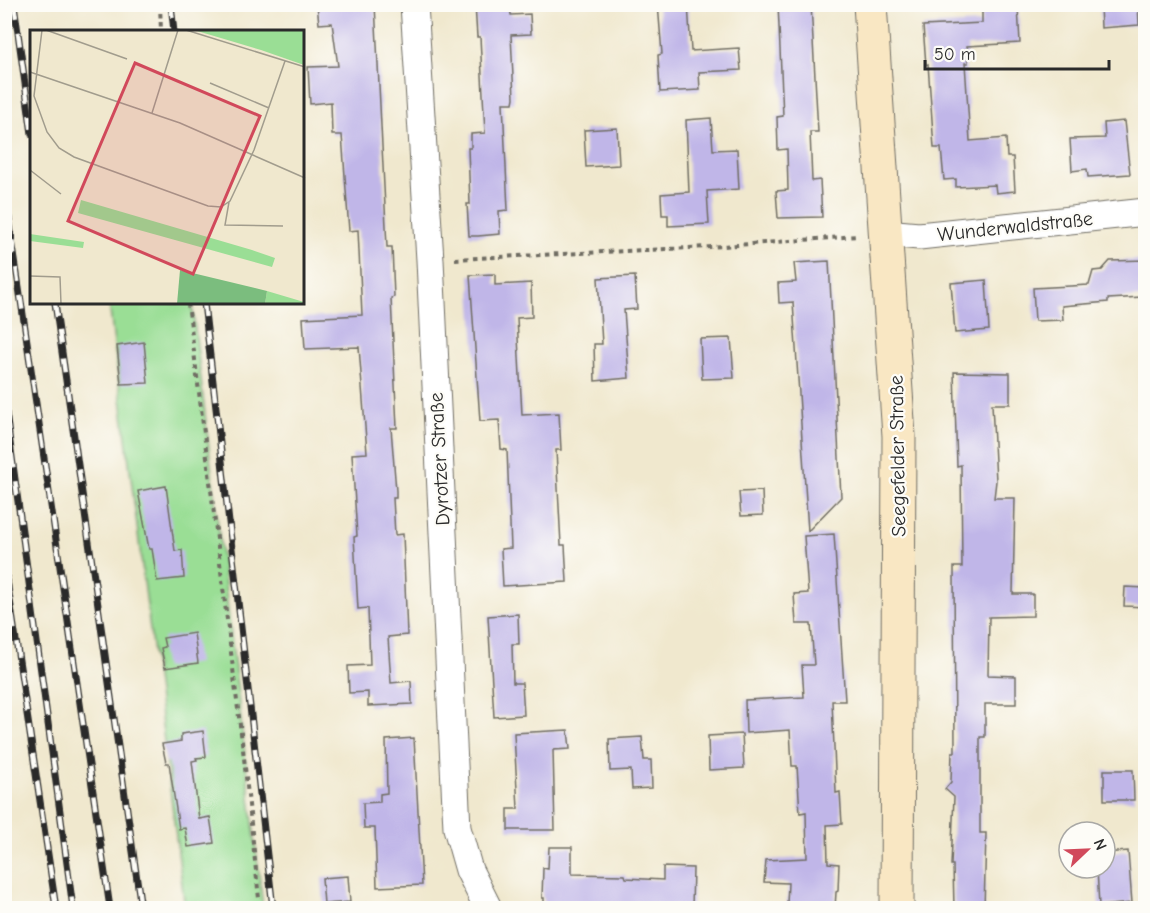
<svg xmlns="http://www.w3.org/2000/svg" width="1150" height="913" font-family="'Comic Neue',sans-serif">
  <rect width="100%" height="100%" fill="#fdfcf7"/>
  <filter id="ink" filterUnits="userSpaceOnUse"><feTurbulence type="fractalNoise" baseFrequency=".0167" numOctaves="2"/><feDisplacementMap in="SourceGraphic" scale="12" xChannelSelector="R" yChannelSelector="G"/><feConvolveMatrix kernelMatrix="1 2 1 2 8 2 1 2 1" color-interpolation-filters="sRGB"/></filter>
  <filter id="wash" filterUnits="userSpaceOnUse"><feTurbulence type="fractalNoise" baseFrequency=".008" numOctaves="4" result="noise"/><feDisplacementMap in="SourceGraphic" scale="24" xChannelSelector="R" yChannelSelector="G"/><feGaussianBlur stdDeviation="1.35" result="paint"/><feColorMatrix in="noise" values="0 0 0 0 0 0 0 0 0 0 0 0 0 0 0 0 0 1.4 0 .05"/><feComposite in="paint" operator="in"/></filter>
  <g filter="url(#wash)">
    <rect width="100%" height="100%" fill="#f0e8ce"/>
    <!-- green -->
    <polygon fill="#9ade95" stroke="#628460" stroke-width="1.5" points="109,303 192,303 263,908 185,908"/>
    <g id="blocks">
      <!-- building -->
      <g fill="#c0b6e8">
        <polygon points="317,4 375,4 387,247 392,247 394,297 391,298 397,428 391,428 396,491 396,498 393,498 395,535 403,534 407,635 388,637 391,683 411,681 412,704 368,706 368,692 349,693 348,666 370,665 368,608 358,609 354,537 357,536 352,454 367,453 359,347 305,349 303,318 362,315 358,230 349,231 342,135 332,135 331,102 310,104 308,67 338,66 332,23 319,24"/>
        <polygon points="475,4 506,4 506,7 510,7 511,15 530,14 531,34 511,35 514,98 513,103 503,103 508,210 499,211 500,234 478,236 469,236 467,204 470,204 468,148 471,148 471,134 485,133 480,37 477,37"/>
        <polygon points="658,4 688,4 691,51 739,48 741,70 699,72 700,90 660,92 658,55 662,54"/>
        <polygon points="778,4 811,4 818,132 810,132 812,181 820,180 822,217 778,218 776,191 788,190 787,149 778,150 777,117 783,116"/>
        <polygon points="1100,4 1138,4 1139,25 1101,28"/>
        <polygon points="1018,7 1020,43 967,46 968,63 965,63 970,141 1006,138 1007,157 1013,157 1015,191 996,193 995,185 956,187 956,179 944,180 941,148 934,148 928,64 926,65 923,26 982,23 982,9"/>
        <polygon points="711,118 713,150 737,149 739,189 707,191 709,224 668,226 668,215 662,215 661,194 689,192 686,120"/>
        <polygon points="1124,121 1130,174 1088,177 1087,169 1072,171 1070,139 1105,138 1104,123"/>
        <polygon points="617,128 619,165 586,167 584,130"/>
        <polygon points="1146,260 1146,290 1141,290 1142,297 1108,299 1108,302 1062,306 1063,320 1035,321 1033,288 1089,285 1093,271 1102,270 1110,261"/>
        <polygon points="829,261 841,497 808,531 793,302 779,303 778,283 796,282 794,263"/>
        <polygon points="495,274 495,285 531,283 532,317 517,318 522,415 559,413 561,450 556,450 561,545 565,545 567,582 503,586 501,549 511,548 507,450 501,449 499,420 480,421 470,275"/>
        <polygon points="635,276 637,309 624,310 629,378 595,381 594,344 602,344 598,278"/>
        <polygon points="986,280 989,330 955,333 951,283"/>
        <polygon points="731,338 734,378 702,379 700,339"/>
        <polygon points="144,342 148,383 121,384 117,346"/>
        <polygon points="954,372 1010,373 1010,404 992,404 996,481 994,498 1015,498 1013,594 1033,594 1033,616 989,617 988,675 1016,676 1016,704 985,704 985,737 980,737 980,833 986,833 984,909 954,909 953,865 951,865 954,797 945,789 951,782 952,752 955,752 954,567 962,567 961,465 957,466"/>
        <polygon points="166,486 175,551 182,550 184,578 157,581 152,549 149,549 138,491"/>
        <polygon points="762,491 763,515 741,516 739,492"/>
        <polygon points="834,534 845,701 832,701 836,793 840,792 842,824 827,825 828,863 839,864 838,891 836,892 835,909 816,909 813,905 787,904 788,883 764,882 766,860 807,858 806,812 800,813 797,766 792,766 790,730 746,733 745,700 804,697 802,665 814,665 811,624 796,624 794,594 808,593 804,536"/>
        <polygon points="1125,587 1146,588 1146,607 1124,606"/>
        <polygon points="518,614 519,644 512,644 513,683 522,683 524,715 494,717 488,616"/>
        <polygon points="194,633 198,663 165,668 161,648 165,647 163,638"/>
        <polygon points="568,730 570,749 553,750 555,830 508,830 508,809 518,809 514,733"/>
        <polygon points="203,731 206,757 196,758 197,760 192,761 199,819 210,817 214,843 188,847 185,828 179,829 169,763 166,763 162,744 181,741 181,734"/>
        <polygon points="742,734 744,768 709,770 708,736"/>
        <polygon points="642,737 644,760 651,760 652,788 632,789 631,770 610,771 609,739"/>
        <polygon points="414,738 422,885 377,887 375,828 364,828 363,803 380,802 380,794 387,793 386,740"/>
        <polygon points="1104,770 1133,770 1134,800 1104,800"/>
        <polygon points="549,847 572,847 572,874 625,875 626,878 663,880 663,867 693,868 692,908 649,907 650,905 565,904 565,906 544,906 544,898 542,898 543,868 548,869"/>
        <polygon points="1128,851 1132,903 1099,906 1097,868 1105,868 1105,853"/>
        <polygon points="348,876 350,902 324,904 322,878"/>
      </g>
    </g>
  </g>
  <g filter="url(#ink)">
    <use href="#blocks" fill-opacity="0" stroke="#706d64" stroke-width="1.5"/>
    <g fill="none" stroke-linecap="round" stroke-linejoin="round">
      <!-- street casing -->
      <g stroke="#706d64" stroke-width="29">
        <g id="street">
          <polyline points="414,4 430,260 457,828 469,870 488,908"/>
          <polyline points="885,233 919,236 1146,212"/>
        </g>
      </g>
      <!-- secondary casing -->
      <g stroke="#706d64" stroke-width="35">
        <polyline id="secondary" points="870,4 899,436 897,908"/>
      </g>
      <!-- path -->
      <g stroke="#706d64" stroke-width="4" stroke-dasharray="4.5 4.5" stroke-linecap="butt">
        <polyline points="160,4 161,32"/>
        <polyline points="455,259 710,247 857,236"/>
        <polyline points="188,303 244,758 260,908"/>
      </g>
      <!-- street -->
      <use href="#street" stroke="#fff" stroke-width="27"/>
      <!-- secondary -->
      <use href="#secondary" stroke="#f9e7c3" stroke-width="33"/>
      <!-- rail casing -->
      <g stroke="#2b2b2b" stroke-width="7">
        <g id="rail">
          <polyline points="14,4 32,134"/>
          <polyline points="171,4 174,32"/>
          <polyline points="4,185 110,908"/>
          <polyline points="55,303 141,908"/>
          <polyline points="204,303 273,908"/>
          <polyline points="4,398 73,908"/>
          <polyline points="4,560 56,908"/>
        </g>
      </g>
      <!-- rail -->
      <use href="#rail" stroke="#fdfcf7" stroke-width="4.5" stroke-dasharray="14" stroke-linecap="butt"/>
    </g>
  </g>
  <g text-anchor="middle" stroke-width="4.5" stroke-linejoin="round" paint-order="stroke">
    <!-- street labels -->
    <g font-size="20" fill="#2b2b2b" stroke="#fdfcf7">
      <text transform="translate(1015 226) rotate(-6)" y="7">Wunderwaldstraße</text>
      <text transform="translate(897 456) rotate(-91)" y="7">Seegefelder Straße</text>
      <text transform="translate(439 459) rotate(-93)" y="7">Dyrotzer Straße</text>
    </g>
  </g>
  <!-- overview -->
  <g transform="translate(30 30)">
    <rect width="274" height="274" fill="#f0e8ce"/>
    <path d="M164,0h110v35l-43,-15zM51,170l171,50 23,8 -3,9 -194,-54zM0,204l54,8 -1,6 -53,-7zM237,261l37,11v2h-39z" fill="#9ade95"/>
    <path d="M150,240l87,21 -2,13h-88z" fill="#7bbd7e"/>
    <path fill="none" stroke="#a19c8d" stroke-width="1.5" d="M12,0l-8,66 13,36 12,16 15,9 134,49 13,1 9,-6 24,-51 31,-89M16,0l81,29M156,0l119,37M0,42l150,51 125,55M180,53l59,25M122,83l26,-83M0,140l31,24M199,172l-4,23 58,1M0,246l30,1 1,27"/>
    <path fill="#d1495b" fill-opacity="0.15" stroke="#d1495b" stroke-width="3" d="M105,33l125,53 -67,158 -125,-53z"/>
    <rect width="274" height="274" fill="none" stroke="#2b2b2b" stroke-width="3"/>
  </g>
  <!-- margin -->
  <rect width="1150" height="913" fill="none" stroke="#fdfcf7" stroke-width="24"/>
  <!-- north arrow -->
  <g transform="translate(1087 850) rotate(67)"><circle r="28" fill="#fdfcf7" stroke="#a9a8a5" stroke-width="1.5"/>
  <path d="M0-4.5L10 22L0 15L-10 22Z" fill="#d1495b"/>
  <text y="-9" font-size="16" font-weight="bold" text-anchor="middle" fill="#2b2b2b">N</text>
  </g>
  <!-- scale -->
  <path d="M925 60v9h184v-9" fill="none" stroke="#2b2b2b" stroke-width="3"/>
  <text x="934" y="60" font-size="18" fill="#2b2b2b" stroke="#fdfcf7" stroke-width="4.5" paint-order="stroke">50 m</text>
</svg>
